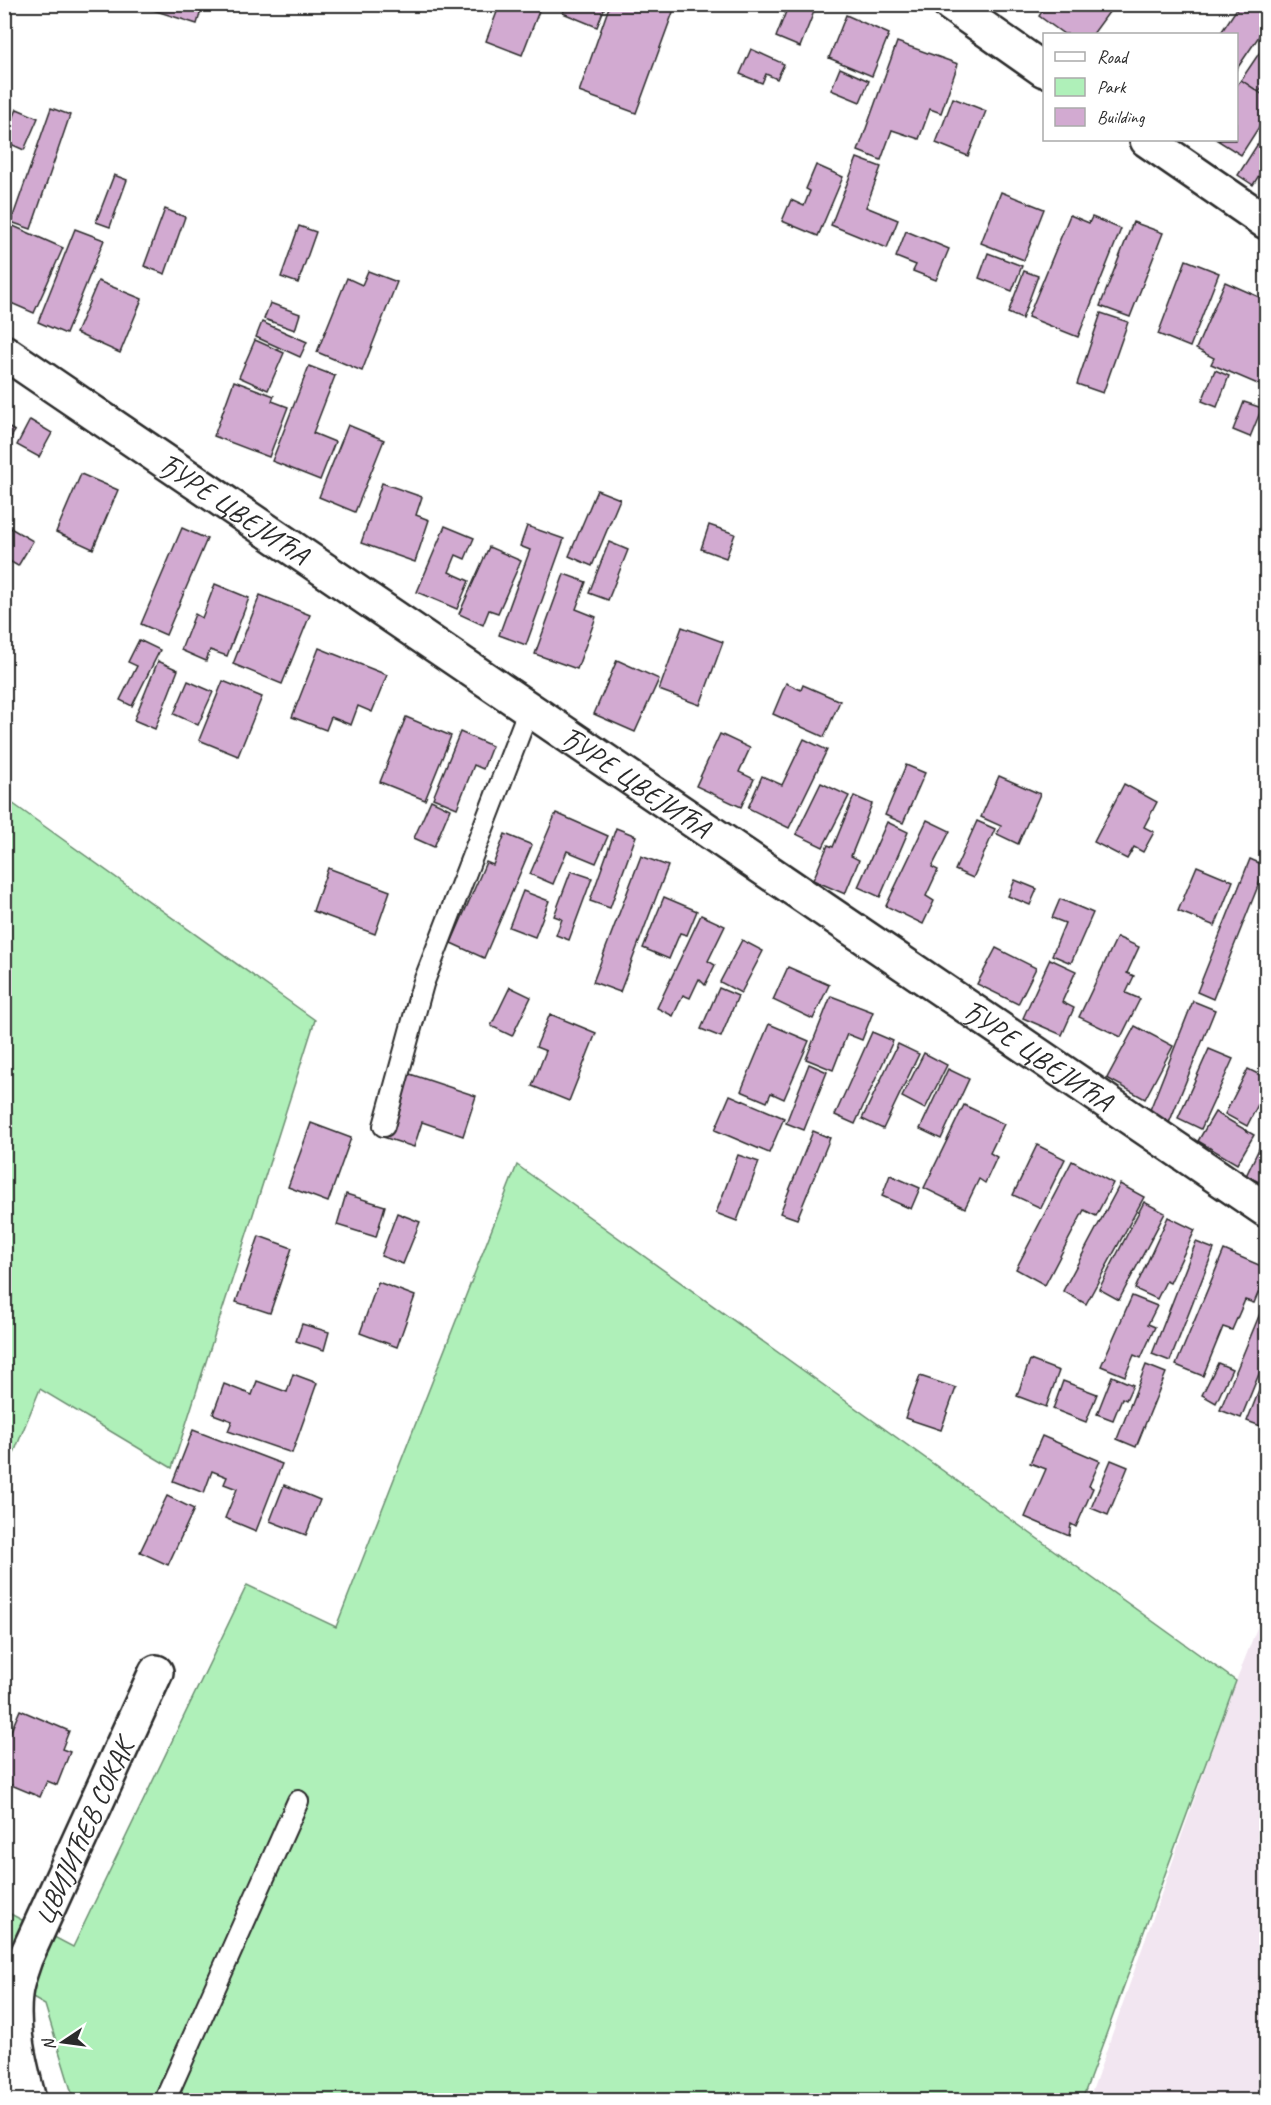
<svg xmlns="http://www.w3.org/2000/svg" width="1271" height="2105" font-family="Caveat,sans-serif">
  <rect width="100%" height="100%" fill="#fff"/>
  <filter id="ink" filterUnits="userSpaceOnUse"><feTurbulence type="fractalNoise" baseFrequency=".0167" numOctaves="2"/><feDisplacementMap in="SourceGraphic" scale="12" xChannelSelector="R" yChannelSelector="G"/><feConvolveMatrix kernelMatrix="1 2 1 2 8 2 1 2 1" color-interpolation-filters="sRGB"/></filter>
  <g filter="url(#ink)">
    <!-- built -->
    <polygon fill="#f2e6f1" points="1266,1605 1266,2100 1089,2100 1236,1681"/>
    <!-- green -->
    <g fill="#aff0b9" stroke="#6d8e72" stroke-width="1.5">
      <polygon points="5,798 315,1020 172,1468 40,1389 5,1475"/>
      <polygon points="517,1165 1236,1681 1082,2100 74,2100 45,2005 5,1982 5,1911 73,1947 247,1585 336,1627"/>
    </g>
    <!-- building -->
    <g fill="#d2aad1" stroke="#2b2b2b" stroke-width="1.5">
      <polygon points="152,4 194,4 202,7 197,24 150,9"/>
      <polygon points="500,4 520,4 539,11 522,55 486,41"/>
      <polygon points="567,4 606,4 597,27 563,13"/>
      <polygon points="610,4 676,4 636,113 579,92"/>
      <polygon points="789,4 817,4 800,47 776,37"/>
      <polygon points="1047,4 1115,4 1093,34 1064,34 1039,16"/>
      <polygon points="1240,4 1256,4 1266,12 1266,26 1236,70 1236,34 1220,34"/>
      <polygon points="846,15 889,34 872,76 829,58"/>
      <polygon points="897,42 958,64 941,113 930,109 919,139 892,130 881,160 858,151"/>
      <polygon points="1266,43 1266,81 1259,92 1241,80"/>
      <polygon points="751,49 784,64 777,79 766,74 762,83 740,74"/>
      <polygon points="840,68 869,81 860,102 831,90"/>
      <polygon points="1241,80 1266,97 1266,116 1241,155 1217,140 1236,140 1236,86"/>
      <polygon points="953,98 986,111 968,156 936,143"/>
      <polygon points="51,108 70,115 31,229 11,222"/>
      <polygon points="17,109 38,118 24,150 4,141"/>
      <polygon points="1266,131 1266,164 1253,185 1238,175"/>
      <polygon points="857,158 881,167 866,207 898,220 887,248 831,225"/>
      <polygon points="816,165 843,177 818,236 782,221 791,200 804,206 810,191 806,189"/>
      <polygon points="114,175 127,180 110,227 96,222"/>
      <polygon points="1001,192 1044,209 1024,260 981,243"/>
      <polygon points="165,209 185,217 165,274 144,266"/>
      <polygon points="1070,215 1089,223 1092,217 1121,229 1078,337 1028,317"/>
      <polygon points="1133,222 1163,233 1130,317 1100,306"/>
      <polygon points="11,225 63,248 34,313 4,300 4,239"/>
      <polygon points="299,226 316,232 298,283 281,277"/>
      <polygon points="75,229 104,240 66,334 38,322"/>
      <polygon points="906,231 949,249 936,280 913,271 916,265 896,257"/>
      <polygon points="988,253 1022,266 1012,291 979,278"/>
      <polygon points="1186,260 1219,273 1190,347 1158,334"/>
      <polygon points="368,271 397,282 362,371 317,352 347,278 362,285"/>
      <polygon points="1024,271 1038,276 1022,319 1008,313"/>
      <polygon points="98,281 142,299 120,353 76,333"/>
      <polygon points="1225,282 1266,300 1266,371 1260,385 1211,364 1214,358 1196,349"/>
      <polygon points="270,303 300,314 295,330 264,319"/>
      <polygon points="1101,313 1128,322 1103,393 1077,384"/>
      <polygon points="262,322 307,342 300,357 256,337"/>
      <polygon points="255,340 284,353 268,390 239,377"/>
      <polygon points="309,366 335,376 313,433 335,442 320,480 272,461"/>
      <polygon points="1215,370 1229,376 1217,407 1202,401"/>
      <polygon points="234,381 274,396 272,401 288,407 269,457 214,436"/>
      <polygon points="1244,402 1262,408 1250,437 1233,430"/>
      <polygon points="30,420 52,433 39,457 17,445"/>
      <polygon points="4,425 15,431 4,448"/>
      <polygon points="348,425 384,440 355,512 319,497"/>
      <polygon points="81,474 118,490 93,549 56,532"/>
      <polygon points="382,483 422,497 416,515 429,520 415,562 361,543"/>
      <polygon points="597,490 620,499 592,566 569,556"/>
      <polygon points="709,525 735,534 726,558 701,549"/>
      <polygon points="7,526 33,541 18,566 4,558 4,530"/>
      <polygon points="445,526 474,538 465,559 456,555 449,572 469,581 457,609 417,592"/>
      <polygon points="527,526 564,539 526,645 499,635 530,550 520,546"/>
      <polygon points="182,528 207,539 166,635 141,624"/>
      <polygon points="609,542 628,550 608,600 589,593"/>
      <polygon points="489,547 521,561 498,613 489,610 483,625 459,614"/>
      <polygon points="564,574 586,582 576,609 596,617 577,669 535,654"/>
      <polygon points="215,584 249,598 227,656 210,650 206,661 181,650 195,614 202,618"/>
      <polygon points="260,595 310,615 282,684 233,664"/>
      <polygon points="682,627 723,642 700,705 659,690"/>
      <polygon points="139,640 160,650 132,706 120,700 137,666 128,662"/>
      <polygon points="319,648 387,675 372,712 358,706 351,725 331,717 326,730 292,717"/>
      <polygon points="617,660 659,679 635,732 594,714"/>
      <polygon points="158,661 178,670 155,729 134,720"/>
      <polygon points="188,681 213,692 198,725 174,714"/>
      <polygon points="223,681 262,697 238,756 199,740"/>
      <polygon points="786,683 801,690 803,685 840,701 824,737 773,714"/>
      <polygon points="406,717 451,736 425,800 380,782"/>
      <polygon points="460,732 492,746 483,769 474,765 457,808 433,798"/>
      <polygon points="720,734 750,748 739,772 754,779 741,807 696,786"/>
      <polygon points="804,739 827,750 789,828 748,808 762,776 782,785"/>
      <polygon points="906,765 925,773 903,823 885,815"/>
      <polygon points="999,776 1040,794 1018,844 997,834 1001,826 981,817"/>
      <polygon points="821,783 849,796 823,847 796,834"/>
      <polygon points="1124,784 1157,802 1144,827 1154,832 1143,852 1134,847 1127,859 1094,842"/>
      <polygon points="854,796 872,804 851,856 859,860 845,894 813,880 828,845 833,847"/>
      <polygon points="431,800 450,809 434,847 414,838"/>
      <polygon points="556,813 608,836 596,863 567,851 553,884 530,874"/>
      <polygon points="927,820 950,831 932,867 938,870 926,896 934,901 923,924 886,906"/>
      <polygon points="977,821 995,829 973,878 955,870"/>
      <polygon points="887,822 908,832 880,897 858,887"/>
      <polygon points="616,828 636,836 610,908 590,901"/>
      <polygon points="505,834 532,845 484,958 451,943 486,862 493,865"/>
      <polygon points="641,856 668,866 620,992 593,982"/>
      <polygon points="1250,859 1266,866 1213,999 1197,992"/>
      <polygon points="1197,866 1233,881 1215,926 1178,911"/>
      <polygon points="328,868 390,891 375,934 313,911"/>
      <polygon points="571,871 592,878 569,940 556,935 562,919 554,916"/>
      <polygon points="1015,880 1037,889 1030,905 1008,896"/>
      <polygon points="523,891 549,901 535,937 509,927"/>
      <polygon points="664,897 697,911 687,935 680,933 669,959 643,948"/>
      <polygon points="1060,899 1093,913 1071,963 1052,955 1065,923 1052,918"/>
      <polygon points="701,915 725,926 708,961 715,965 705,985 699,979 690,998 683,995 673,1016 657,1008"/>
      <polygon points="1117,937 1139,947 1127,973 1134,976 1126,993 1140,999 1121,1037 1079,1017"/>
      <polygon points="742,940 763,951 741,993 720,982"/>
      <polygon points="996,948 1036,968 1018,1004 977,984"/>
      <polygon points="1050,959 1076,971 1062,1002 1074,1008 1062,1035 1023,1018"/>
      <polygon points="788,967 829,985 813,1019 773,1000"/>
      <polygon points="510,987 531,997 512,1036 491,1026"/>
      <polygon points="719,988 738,996 721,1037 701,1029"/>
      <polygon points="831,996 873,1012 862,1040 847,1034 833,1070 806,1059"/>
      <polygon points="1193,1001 1215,1010 1169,1123 1148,1115"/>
      <polygon points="550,1014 596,1033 569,1101 532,1086 546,1051 536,1047"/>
      <polygon points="769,1024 809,1041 784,1099 771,1093 767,1102 741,1091"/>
      <polygon points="1135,1026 1173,1046 1145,1099 1107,1078"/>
      <polygon points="872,1032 893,1041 855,1124 835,1115"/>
      <polygon points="898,1044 919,1054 883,1129 862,1119"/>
      <polygon points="1209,1049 1233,1059 1201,1129 1178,1118"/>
      <polygon points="924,1053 947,1065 925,1109 902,1097"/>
      <polygon points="809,1064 827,1072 804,1130 786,1123"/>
      <polygon points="948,1069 969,1079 941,1139 920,1129"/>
      <polygon points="1248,1069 1266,1078 1266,1089 1247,1126 1225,1114"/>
      <polygon points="404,1072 476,1096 463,1136 422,1122 414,1147 383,1137"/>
      <polygon points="730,1095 784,1118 769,1153 715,1130"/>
      <polygon points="964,1105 1004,1124 990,1153 997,1157 985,1183 979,1179 965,1208 924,1188"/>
      <polygon points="1215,1112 1254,1135 1237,1164 1198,1141"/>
      <polygon points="311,1123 351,1138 328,1202 288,1187"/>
      <polygon points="813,1131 830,1138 797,1219 780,1213"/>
      <polygon points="1266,1134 1266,1185 1246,1176"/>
      <polygon points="1037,1145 1065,1159 1041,1208 1013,1195"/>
      <polygon points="738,1155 759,1162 737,1221 716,1213"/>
      <polygon points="1072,1161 1113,1183 1096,1216 1084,1210 1045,1285 1016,1269"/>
      <polygon points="890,1175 920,1188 911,1209 882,1196"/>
      <polygon points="1120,1184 1144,1197 1086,1304 1063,1291"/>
      <polygon points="346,1194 385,1206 376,1237 337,1225"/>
      <polygon points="1144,1202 1165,1213 1119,1300 1099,1289"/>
      <polygon points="397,1213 420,1222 403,1264 381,1256"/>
      <polygon points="1168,1217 1195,1230 1170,1283 1166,1281 1157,1299 1135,1289"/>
      <polygon points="259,1236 292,1248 270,1313 236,1302"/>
      <polygon points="1196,1242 1214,1249 1170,1361 1152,1354"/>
      <polygon points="1224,1250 1266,1268 1266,1274 1254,1303 1245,1300 1232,1330 1223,1327 1203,1376 1176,1365"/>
      <polygon points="378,1282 415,1296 397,1347 360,1333"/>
      <polygon points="1132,1296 1157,1306 1148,1324 1155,1327 1141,1358 1134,1355 1125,1376 1101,1366"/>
      <polygon points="1266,1299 1266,1357 1241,1418 1220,1410"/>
      <polygon points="302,1324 329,1332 324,1350 296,1341"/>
      <polygon points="1030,1360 1059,1371 1046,1407 1017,1396"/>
      <polygon points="1218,1363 1232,1369 1216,1403 1202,1395"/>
      <polygon points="1146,1365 1166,1373 1136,1447 1117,1439"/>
      <polygon points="1266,1373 1266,1428 1247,1421"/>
      <polygon points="293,1374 317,1383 292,1453 228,1431 232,1421 213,1414 224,1384 252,1395 257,1381 287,1392"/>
      <polygon points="920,1376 956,1388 941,1430 905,1418"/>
      <polygon points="1112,1376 1133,1385 1126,1400 1122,1398 1113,1420 1097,1414"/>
      <polygon points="1063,1381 1097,1394 1086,1422 1053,1409"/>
      <polygon points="193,1430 282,1464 256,1531 225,1518 237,1489 224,1484 227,1477 212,1471 204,1493 173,1481"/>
      <polygon points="1042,1436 1100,1461 1089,1486 1093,1488 1076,1527 1071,1524 1069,1536 1025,1517 1046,1469 1030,1463"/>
      <polygon points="1111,1460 1128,1467 1108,1515 1091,1508"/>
      <polygon points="284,1485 320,1500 306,1535 270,1521"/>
      <polygon points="167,1496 194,1509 168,1565 140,1552"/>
      <polygon points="20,1710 69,1731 62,1749 70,1752 57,1785 47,1781 40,1797 4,1782 4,1747"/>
    </g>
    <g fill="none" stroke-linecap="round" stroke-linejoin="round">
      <!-- lane casing -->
      <g stroke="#2b2b2b" stroke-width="24">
        <g id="lane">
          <polyline points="384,1126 423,984 529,709"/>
          <polyline points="165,2100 298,1801"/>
        </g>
      </g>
      <!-- street casing -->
      <g stroke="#2b2b2b" stroke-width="38">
        <g id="street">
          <polyline points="950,4 1044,70"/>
          <polyline points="1147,140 1266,222"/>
          <path id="s1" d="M4,352l1262,858"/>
          <path id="s2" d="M29,2100c-9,-35 -18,-68 -14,-105 1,-12 6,-24 10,-36l131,-287"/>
        </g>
      </g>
      <!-- lane -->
      <use href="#lane" stroke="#fff" stroke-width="20"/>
      <!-- street -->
      <use href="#street" stroke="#fff" stroke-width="33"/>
    </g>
  </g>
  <g text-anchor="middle" stroke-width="4.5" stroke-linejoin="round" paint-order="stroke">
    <!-- street labels -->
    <g font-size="28" fill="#2b2b2b" stroke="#fff">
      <text dy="10" stroke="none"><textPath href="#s1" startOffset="278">ЂУРЕ ЦВЕЈИЋА</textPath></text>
      <text dy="10" stroke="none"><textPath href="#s1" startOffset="764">ЂУРЕ ЦВЕЈИЋА</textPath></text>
      <text dy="10" stroke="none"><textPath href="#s1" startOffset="1250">ЂУРЕ ЦВЕЈИЋА</textPath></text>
      <text dy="10" stroke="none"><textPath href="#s2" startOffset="284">ЦВИЈИЋЕВ СОКАК</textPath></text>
    </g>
  </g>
  <!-- margin -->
  <rect width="1271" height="2105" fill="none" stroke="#fff" stroke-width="24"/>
  <rect x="12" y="12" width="1247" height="2081" fill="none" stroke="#2b2b2b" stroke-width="2" filter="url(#ink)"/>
  <!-- legend -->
  <rect x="1043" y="33" width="195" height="108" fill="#ffffff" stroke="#aaaaaa" stroke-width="1.5"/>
  <rect x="1055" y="52" width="30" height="9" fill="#ffffff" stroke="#aaaaaa" stroke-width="1.5"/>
  <text x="1097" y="63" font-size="18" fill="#2b2b2b">Road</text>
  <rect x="1055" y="78" width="30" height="18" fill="#aff0b9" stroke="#aaaaaa" stroke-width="1.5"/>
  <text x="1097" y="93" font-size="18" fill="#2b2b2b">Park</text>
  <rect x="1055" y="108" width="30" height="18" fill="#d2aad1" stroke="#aaaaaa" stroke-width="1.5"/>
  <text x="1097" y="123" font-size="18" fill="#2b2b2b">Building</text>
  <!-- north arrow -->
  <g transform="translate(63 2042) rotate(257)" stroke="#ffffff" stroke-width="4.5" paint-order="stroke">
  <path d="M0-4.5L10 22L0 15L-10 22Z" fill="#2b2b2b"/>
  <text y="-9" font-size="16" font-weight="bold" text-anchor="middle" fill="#2b2b2b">N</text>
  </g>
</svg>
